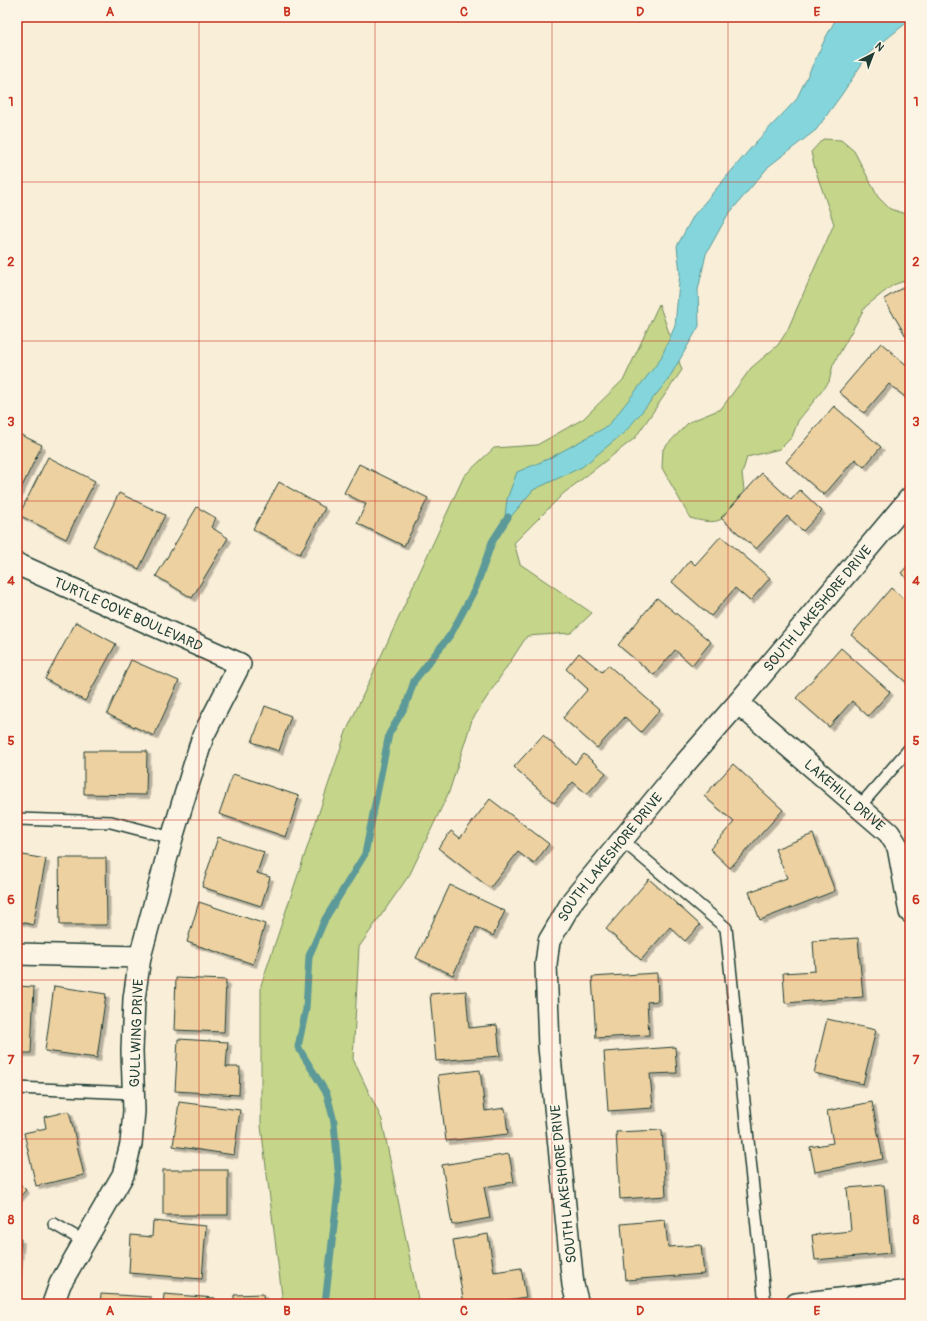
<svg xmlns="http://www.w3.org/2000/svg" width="927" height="1321" font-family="Pangolin,sans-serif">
  <defs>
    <filter id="shadow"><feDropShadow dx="3.5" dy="3.5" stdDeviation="0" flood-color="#0004"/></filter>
  </defs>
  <rect width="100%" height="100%" fill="#f9eed7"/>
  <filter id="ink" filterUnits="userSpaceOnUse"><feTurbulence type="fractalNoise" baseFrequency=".025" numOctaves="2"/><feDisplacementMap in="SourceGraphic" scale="8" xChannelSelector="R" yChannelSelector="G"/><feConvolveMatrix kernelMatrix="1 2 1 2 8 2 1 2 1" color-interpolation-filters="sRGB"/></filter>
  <g filter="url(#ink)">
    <!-- green -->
    <g fill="#c5d589" stroke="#72895e">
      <path d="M823,139l18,1 13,11 24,46 12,12 20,6v64l-17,6 -28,22 -32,58 -4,17 -31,39 -6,16 -12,12 -33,8 -5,17 2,16c-18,27 -19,38 -54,28l-28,-50 1,-19 26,-27 32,-13 30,-41 27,-23 9,-14 47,-107 -19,-55 -4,-17z"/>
      <polygon points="659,304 682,370 635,438 564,493 514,543 520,564 592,613 571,633 527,636 472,720 449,792 410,874 359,947 353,1059 382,1120 419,1304 283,1304 261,1126 261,985 346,732 464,476 494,448 537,445 583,419 624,379"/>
    </g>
    <!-- water -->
    <polygon fill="#85d6dc" stroke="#5c9999" points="837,17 910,17 910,20 869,53 842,94 816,130 769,166 727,216 706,254 698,290 699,326 668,380 626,431 582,467 533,490 504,525 507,499 517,472 548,459 608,426 660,360 675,326 680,272 677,246 694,215 756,142 796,100 826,37"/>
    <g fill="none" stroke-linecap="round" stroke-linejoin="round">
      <!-- stream -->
      <polyline stroke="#5c9999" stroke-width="7" points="325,1304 339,1181 334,1122 327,1094 298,1047 306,1009 309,956 325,919 365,854 389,734 406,705 414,681 451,634 476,587 492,542 508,517"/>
    </g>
    <!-- building -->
    <g fill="#edd1a1" stroke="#1f3d34" filter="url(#shadow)">
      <polygon points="910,283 910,343 884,299"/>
      <polygon points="881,343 910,368 910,401 889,384 864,413 839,392"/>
      <polygon points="834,406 881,447 864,467 855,459 824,495 786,462"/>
      <polygon points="17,433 42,445 17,497"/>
      <polygon points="48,457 95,481 66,539 19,515"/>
      <polygon points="359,464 428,498 404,546 357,523 366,504 344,493"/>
      <polygon points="762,473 791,500 800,490 822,511 803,531 787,516 756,549 721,518"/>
      <polygon points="279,482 325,508 300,554 253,529"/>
      <polygon points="119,493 165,515 139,569 93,546"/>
      <polygon points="197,507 216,518 211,527 228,538 192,598 156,576"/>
      <polygon points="721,536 770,578 750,601 735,588 711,616 672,582 690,560 695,565"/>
      <polygon points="910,563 910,581 901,573"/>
      <polygon points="891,588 910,604 910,680 907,683 851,635"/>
      <polygon points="657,598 711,642 692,665 675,650 654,675 618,645"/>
      <polygon points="76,622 116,644 85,701 45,679"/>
      <polygon points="841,648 890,692 868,716 852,701 829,727 796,698"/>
      <polygon points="579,653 602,672 608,665 660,710 641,732 625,717 597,748 563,718 588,689 566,669"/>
      <polygon points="131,660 179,681 154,736 107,714"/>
      <polygon points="265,706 291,716 279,751 252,742"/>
      <polygon points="543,735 575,764 584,754 606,773 587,794 573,782 554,803 514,767"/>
      <polygon points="84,751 147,751 146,795 84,794"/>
      <polygon points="733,764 783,810 730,868 710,849 734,822 704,796"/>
      <polygon points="233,774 299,796 286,837 219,814"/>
      <polygon points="490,799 549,844 534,864 518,852 490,888 438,848 451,831 460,838"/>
      <polygon points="813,834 835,891 760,920 749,892 787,878 775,849"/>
      <polygon points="218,837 264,852 257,873 270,877 261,906 202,887"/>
      <polygon points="17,854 46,859 33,925 17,921"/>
      <polygon points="59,858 106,858 107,925 60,925"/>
      <polygon points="649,879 700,925 685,941 670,927 641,960 606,929"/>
      <polygon points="450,885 505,911 493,936 476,927 453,975 416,958"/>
      <polygon points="199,902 265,924 253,964 187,942"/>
      <polygon points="858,938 863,997 785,1003 783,973 815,971 813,941"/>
      <polygon points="657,973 658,1001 647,1002 649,1035 596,1038 592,977"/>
      <polygon points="176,978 226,980 224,1032 174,1030"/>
      <polygon points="17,986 34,987 31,1053 17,1053"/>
      <polygon points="54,986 106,994 97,1058 45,1051"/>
      <polygon points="466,991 469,1028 497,1025 500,1056 436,1061 430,994"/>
      <polygon points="827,1019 876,1030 863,1084 814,1073"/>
      <polygon points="178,1039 228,1042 226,1067 240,1067 239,1095 175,1091"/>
      <polygon points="675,1047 677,1073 650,1074 653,1108 608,1111 604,1052"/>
      <polygon points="480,1070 485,1111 505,1108 508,1134 446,1141 438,1075"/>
      <polygon points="179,1102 240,1110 234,1155 173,1146"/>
      <polygon points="872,1102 883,1159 815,1172 810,1147 833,1143 827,1111"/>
      <polygon points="69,1111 84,1175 36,1186 24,1133 46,1128 44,1117"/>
      <polygon points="662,1130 666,1196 620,1199 616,1132"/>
      <polygon points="509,1154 514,1182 484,1187 490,1218 452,1225 442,1165"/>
      <rect x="163" y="1170" width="65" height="45"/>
      <polygon points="17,1181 26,1190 17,1200"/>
      <polygon points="884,1185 891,1253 815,1260 812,1235 851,1231 847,1188"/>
      <polygon points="665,1220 668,1247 701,1245 704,1274 626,1280 621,1224"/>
      <polygon points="153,1221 206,1226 202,1279 129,1273 131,1235 152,1237"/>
      <polygon points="488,1234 494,1272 521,1268 526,1297 485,1304 464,1304 453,1240"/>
      <polygon points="17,1239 21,1239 17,1279"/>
      <polygon points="101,1294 151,1297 151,1304 100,1304"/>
      <polygon points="164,1294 215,1298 215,1304 163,1304"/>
      <polygon points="263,1294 264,1304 234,1304 234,1295"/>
    </g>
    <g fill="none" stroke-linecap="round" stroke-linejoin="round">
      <!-- lane casing -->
      <g stroke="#1f3d34" stroke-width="14">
        <g id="lane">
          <polyline points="859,807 910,748"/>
          <polyline points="17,819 111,822 172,838"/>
          <polyline points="622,840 726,928 765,1304"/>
          <polyline points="17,1088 133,1093"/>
          <polyline points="54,1224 85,1242"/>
        </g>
      </g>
      <!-- street casing -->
      <g stroke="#1f3d34" stroke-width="24">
        <g id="street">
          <path id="s1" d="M17,564l223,100 -37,72 -31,102 -32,119 -6,42 -2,52 2,60 -3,33 -8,31 -63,109 -7,20"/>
          <path id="s2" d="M738,703l151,130 9,14 12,65"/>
          <polyline points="17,954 140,957"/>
          <path id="s3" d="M578,1304l-5,-19 -24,-238 -3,-83 3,-23 24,-41 108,-132 57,-65 172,-205"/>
          <polyline points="796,1304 910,1291"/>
        </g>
      </g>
      <!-- lane -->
      <use href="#lane" stroke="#fcf5e5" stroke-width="11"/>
      <!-- street -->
      <use href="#street" stroke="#fcf5e5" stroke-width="21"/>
    </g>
  </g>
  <!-- grid -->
  <path fill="none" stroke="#c8321e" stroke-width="1" stroke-opacity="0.55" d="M199,17v1287M375,17v1287M552,17v1287M728,17v1287M17,182h893M17,341h893M17,501h893M17,660h893M17,820h893M17,980h893M17,1139h893"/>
  <g text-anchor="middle" stroke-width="3.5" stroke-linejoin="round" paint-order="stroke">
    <!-- street labels -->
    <g font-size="14" fill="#1f3d34" stroke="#fcf5e5">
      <text dy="5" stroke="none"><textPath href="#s3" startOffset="793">SOUTH LAKESHORE DRIVE</textPath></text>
      <text dy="5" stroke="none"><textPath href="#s1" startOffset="122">TURTLE COVE BOULEVARD</textPath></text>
      <text dy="5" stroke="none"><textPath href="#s2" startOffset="141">LAKEHILL DRIVE</textPath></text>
      <text dy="5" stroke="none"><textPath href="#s3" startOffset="469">SOUTH LAKESHORE DRIVE</textPath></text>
      <text transform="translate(136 1033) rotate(-88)" y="5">GULLWING DRIVE</text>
      <text transform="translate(563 1184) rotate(-96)" y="5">SOUTH LAKESHORE DRIVE</text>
    </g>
  </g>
  <!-- margin -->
  <rect width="927" height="1321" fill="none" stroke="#fcf5e5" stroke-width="44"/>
  <!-- north arrow -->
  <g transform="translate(873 54) rotate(42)" stroke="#fcf5e5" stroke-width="3" paint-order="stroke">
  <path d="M0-3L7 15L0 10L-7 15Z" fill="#1f3d34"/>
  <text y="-6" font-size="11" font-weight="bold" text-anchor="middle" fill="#1f3d34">N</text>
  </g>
  <rect x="22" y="22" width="883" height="1277" fill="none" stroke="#c8321e" stroke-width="1.5"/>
  <g font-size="13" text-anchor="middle" font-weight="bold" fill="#c8321e">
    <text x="110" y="16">A</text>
    <text x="287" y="16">B</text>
    <text x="464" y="16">C</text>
    <text x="640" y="16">D</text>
    <text x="817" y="16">E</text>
    <text x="11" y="106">1</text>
    <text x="916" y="106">1</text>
    <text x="11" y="266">2</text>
    <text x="916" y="266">2</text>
    <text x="11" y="426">3</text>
    <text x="916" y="426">3</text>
    <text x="11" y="585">4</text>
    <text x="916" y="585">4</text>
    <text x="11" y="745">5</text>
    <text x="916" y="745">5</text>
    <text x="11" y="904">6</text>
    <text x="916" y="904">6</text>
    <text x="11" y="1064">7</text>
    <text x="916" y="1064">7</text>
    <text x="11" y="1224">8</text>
    <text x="916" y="1224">8</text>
    <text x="110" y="1315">A</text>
    <text x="287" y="1315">B</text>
    <text x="464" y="1315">C</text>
    <text x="640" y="1315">D</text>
    <text x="817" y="1315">E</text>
  </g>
</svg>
